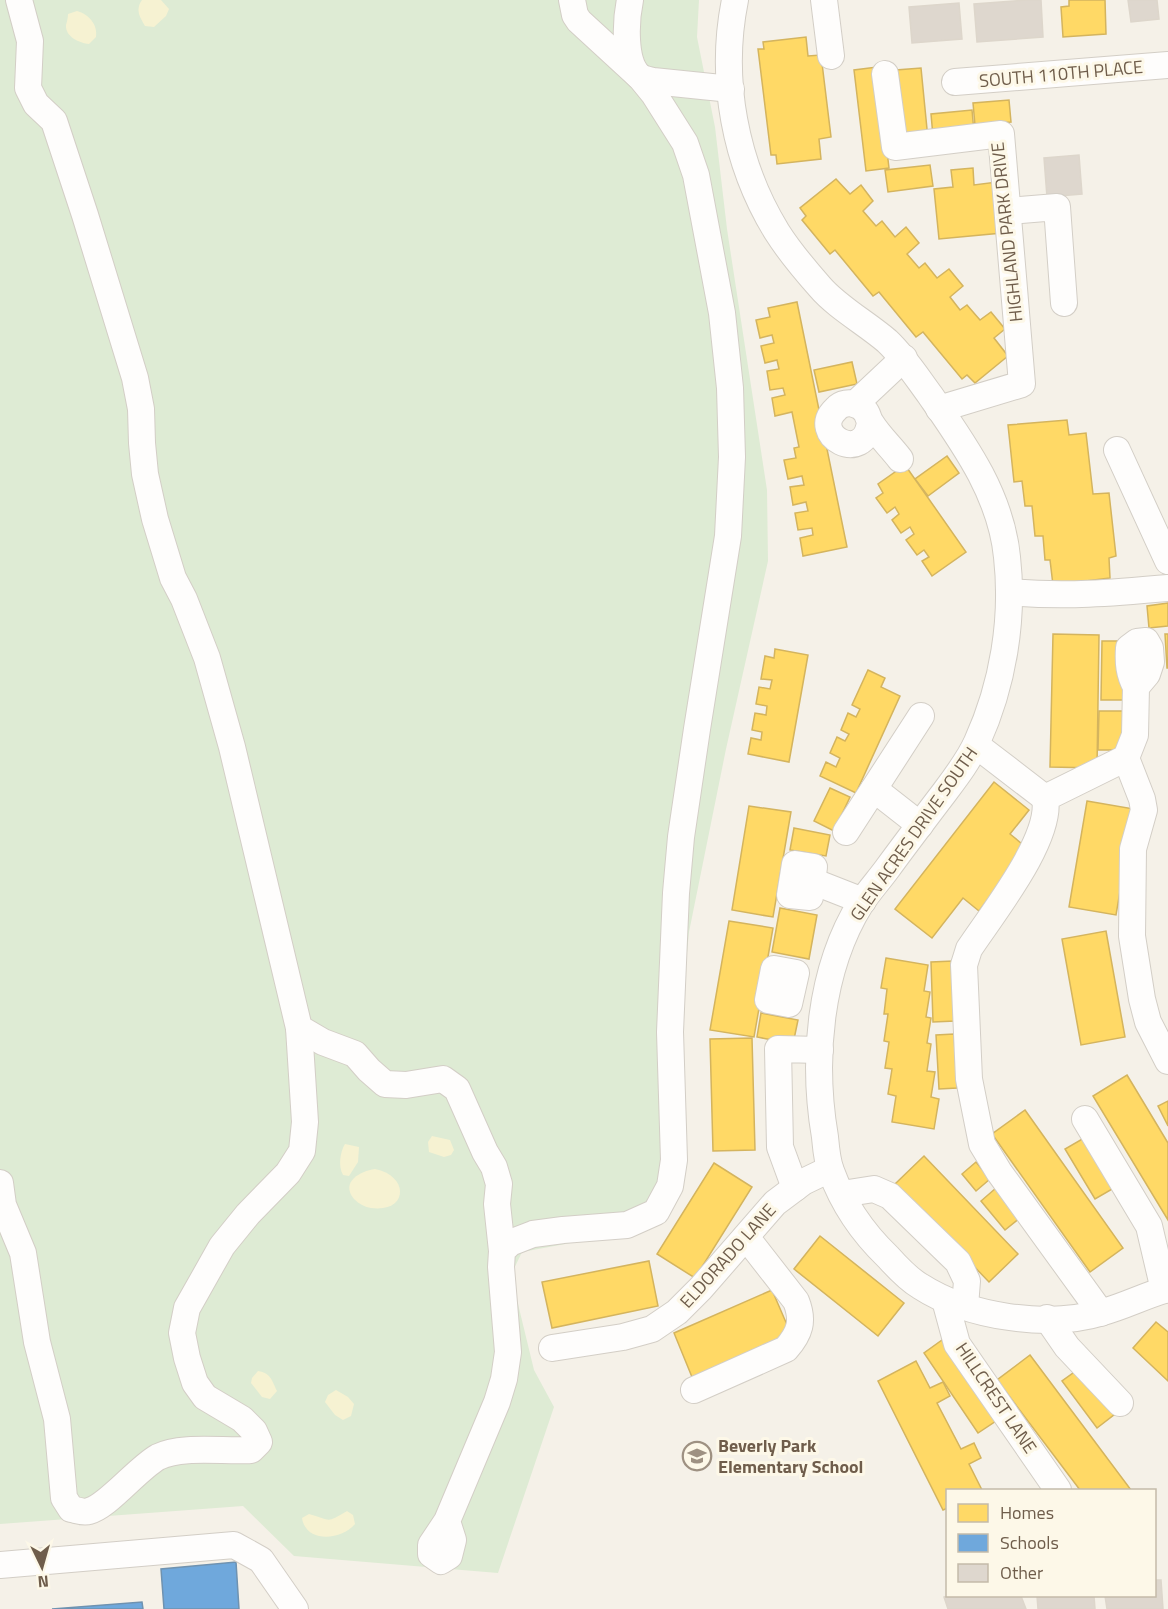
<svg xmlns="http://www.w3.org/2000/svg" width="1168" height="1609" font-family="'Titillium Web',sans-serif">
  <rect width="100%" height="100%" fill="#f5f1e8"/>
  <!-- green -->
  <polygon fill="#deebd4" points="0,0 699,0 697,37 715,127 727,229 767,490 768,561 726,749 689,932 680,1024 670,1204 619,1234 522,1252 511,1275 534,1370 554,1407 498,1573 294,1556 243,1506 0,1524"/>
  <!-- sand -->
  <g fill="#f6f2d2">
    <path d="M142,0h19l8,9 -3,7 -12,11 -9,-1c-5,-9 -10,-16 -3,-26z"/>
    <path d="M77,11c12,3 21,14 19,26l-7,7c-9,-1 -24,-7 -23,-19 1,-4 2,-7 2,-11z"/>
    <polygon points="432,1136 450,1140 454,1150 451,1155 444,1157 429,1152 428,1142"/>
    <path d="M345,1144l14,3 -1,15 -9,14 -6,-1c-5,-9 -3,-23 2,-31z"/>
    <path d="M375,1169c35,7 33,44 -4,39 -6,-1 -12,-4 -17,-9 -14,-17 6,-28 21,-30z"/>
    <path d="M258,1371c13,2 14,10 19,20l-7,8 -8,-2 -11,-14 1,-5z"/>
    <polygon points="336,1390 348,1397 354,1404 351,1416 343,1420 335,1415 325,1402 328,1395"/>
    <path d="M347,1511l6,4 2,9c-13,16 -49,20 -53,-6l7,-4c23,6 16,10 38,-3z"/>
  </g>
  <!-- homes -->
  <g fill="#ffd966" stroke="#d4b45e" stroke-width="1.5">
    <polygon points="1069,0 1105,0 1106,34 1063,37 1061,7 1069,6"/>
    <polygon points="806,37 808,56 821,55 831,137 819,139 821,159 777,164 776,155 771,155 758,49 764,49 763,42"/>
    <polygon points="877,67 889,168 866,171 854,70"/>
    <polygon points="921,68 928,139 903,142 896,70"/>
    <polygon points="1009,100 1011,122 975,125 973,103"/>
    <polygon points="972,110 974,132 933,136 931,114"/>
    <polygon points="930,165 933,186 888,192 885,170"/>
    <polygon points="973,168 974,185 997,182 1002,233 939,239 934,189 953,187 951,170"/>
    <polygon points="836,179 850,194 861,185 873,201 863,211 876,226 882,221 895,237 906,227 919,243 907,254 919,268 925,263 937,278 949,269 963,286 950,297 960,310 967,305 980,320 991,312 1005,329 994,338 1008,356 975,383 967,375 962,379 923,332 916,337 879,292 873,296 835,250 830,254 802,220 806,216 800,208"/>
    <polygon points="797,302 847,547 803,556 800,538 813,535 812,528 798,530 795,513 808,511 806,502 793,505 790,487 804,485 802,476 788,479 784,460 796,458 794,448 799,447 792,412 775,416 772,398 785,395 783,388 770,390 767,371 779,369 777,360 765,363 761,346 774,343 772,335 760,338 756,320 770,317 768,308"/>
    <polygon points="852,362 857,384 819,392 814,370"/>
    <polygon points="1067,420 1069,435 1086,433 1093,494 1109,493 1116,556 1109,558 1110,578 1053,585 1050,560 1045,560 1043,536 1035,536 1032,506 1025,506 1022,481 1014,482 1008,425"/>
    <polygon points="947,456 959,473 928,496 915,479"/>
    <polygon points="905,465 966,552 932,576 922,561 929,557 924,550 917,555 906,540 914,534 910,527 901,533 892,520 899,514 895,507 887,513 876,498 883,493 878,484"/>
    <polygon points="1168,603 1168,626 1149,628 1147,606"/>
    <polygon points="1053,634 1099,635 1097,768 1050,767"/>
    <polygon points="1165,634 1168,634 1168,668 1167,668"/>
    <polygon points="1102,641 1124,641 1123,700 1101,700"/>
    <polygon points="775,649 808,655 789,762 748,754 751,738 761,740 762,732 752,730 755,713 766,715 767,706 756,704 759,687 770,689 772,680 761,679 765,656 774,658"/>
    <polygon points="868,670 885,678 881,687 900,696 856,793 820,776 826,762 836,767 840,758 830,753 837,737 845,741 849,734 841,730 848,713 856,717 860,709 852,705"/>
    <polygon points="1099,711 1124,711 1124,750 1098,750"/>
    <polygon points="994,782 1029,810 1010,834 1027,848 979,911 963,898 932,938 895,909"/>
    <polygon points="830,788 850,797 834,831 814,821"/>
    <polygon points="1087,801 1134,809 1116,915 1069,907"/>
    <polygon points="749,806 791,812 773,917 732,910"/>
    <polygon points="794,828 830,835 826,856 790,850"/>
    <polygon points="780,908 817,915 809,959 772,952"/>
    <polygon points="729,921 773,928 754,1037 710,1030"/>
    <polygon points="1106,931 1125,1037 1081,1045 1062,939"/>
    <polygon points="886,958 928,965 924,991 930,992 926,1017 931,1018 927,1043 931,1044 927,1071 935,1072 931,1097 939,1099 934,1129 892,1122 896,1096 888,1094 892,1069 885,1068 889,1042 884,1041 888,1014 884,1014 887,989 881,988"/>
    <polygon points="953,961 955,1021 933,1022 931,962"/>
    <polygon points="761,1013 798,1020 793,1044 757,1037"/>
    <polygon points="954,1034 957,1088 939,1089 936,1035"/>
    <polygon points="752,1038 755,1150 713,1151 710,1039"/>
    <polygon points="1127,1075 1168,1143 1168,1220 1093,1096"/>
    <polygon points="1168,1101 1168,1126 1158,1106"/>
    <polygon points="1025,1110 1123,1248 1090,1272 992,1134"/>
    <polygon points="1084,1138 1114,1188 1095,1199 1065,1149"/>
    <polygon points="924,1156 1018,1254 989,1282 895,1184"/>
    <polygon points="976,1162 990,1179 976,1191 962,1174"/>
    <polygon points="714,1163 752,1187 695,1278 657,1254"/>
    <polygon points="996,1188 1021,1217 1005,1230 981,1201"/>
    <polygon points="820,1236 904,1303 878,1336 794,1269"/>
    <polygon points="649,1261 658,1306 552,1328 542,1282"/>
    <polygon points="772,1290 791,1334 692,1377 674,1333"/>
    <polygon points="1156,1322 1168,1332 1168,1381 1133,1348"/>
    <polygon points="942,1340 996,1421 978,1433 924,1353"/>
    <polygon points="1030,1355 1131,1490 1080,1490 997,1380"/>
    <polygon points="916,1361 930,1388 943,1382 950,1396 937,1403 961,1449 974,1443 981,1458 969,1464 982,1490 948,1490 948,1508 943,1510 878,1381"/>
    <polygon points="1080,1368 1115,1414 1097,1428 1062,1381"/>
  </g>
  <!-- schools -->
  <g fill="#6fa8dc" stroke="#6f92b0" stroke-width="1.5">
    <polygon points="236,1562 239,1609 164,1609 161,1569"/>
    <polygon points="142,1602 143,1609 52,1609"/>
  </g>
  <!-- building -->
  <g fill="#ded7ce" stroke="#ddd6cb" stroke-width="1.5">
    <polygon points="1027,0 1041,0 1043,37 977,42 974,4"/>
    <polygon points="1128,0 1157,0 1159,19 1131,22"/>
    <polygon points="959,3 962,39 912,43 909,7"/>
    <polygon points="1079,155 1082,194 1047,197 1044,158"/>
    <polygon points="1154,1580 1161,1580 1163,1609 1107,1609 1105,1596 1154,1596"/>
    <polygon points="948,1596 1021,1596 1026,1609 948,1609 944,1597"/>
    <polygon points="1037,1596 1094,1596 1095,1609 1038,1609"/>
  </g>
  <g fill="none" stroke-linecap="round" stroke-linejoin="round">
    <!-- minor casing -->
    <g stroke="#d3cec6" stroke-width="28">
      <g id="minor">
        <polyline points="19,0 30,41 28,88 36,104 54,121 85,215 135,378 141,409 142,443 145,474 155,519 173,578 184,599 207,658 232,747 299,1028 323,1042 355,1054 369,1070 385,1084 406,1085 443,1079 457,1089 485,1152 494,1167 499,1184 497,1204 502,1251"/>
        <path d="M630,0c-4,19 -7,61 9,76 4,3 9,4 14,5l78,8"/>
        <path d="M735,0c-16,79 0,164 42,232 12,19 28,38 43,55 17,20 46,36 67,54 17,16 29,35 43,54 34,49 71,100 77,162 7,62 -4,128 -30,185 -8,18 -21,35 -33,51 -19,25 -38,50 -57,76 -8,11 -18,22 -26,34 -42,67 -49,158 -36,234 1,11 2,24 6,34 12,33 32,62 57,86 9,10 20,22 32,29 48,31 128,43 183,26 22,-6 43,-17 65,-23"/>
        <polyline points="824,0 831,56"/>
        <polyline points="885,74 895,147 1001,134 1022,384 939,409"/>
        <polyline points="955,82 1168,65"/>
        <polyline points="1008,211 1057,207 1064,303"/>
        <polyline points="855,404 904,358"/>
        <path d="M870,422c-5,44 -62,13 -34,-13 5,-6 14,-7 21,-4 4,2 5,2 8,6 3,3 3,8 6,12 8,13 20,24 29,36"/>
        <polyline points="1117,450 1168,561"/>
        <path d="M1009,592c55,5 104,1 159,-4"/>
        <polyline points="976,745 1045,798"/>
        <polyline points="1126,758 1142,799 1144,810 1133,849 1132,936 1142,999 1148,1022 1168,1061"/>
        <polyline points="874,789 920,825"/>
        <polyline points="846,832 921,716"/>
        <polygon points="795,864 814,867 810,897 790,895"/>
        <polyline points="812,881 863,901"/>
        <polygon points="774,969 796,973 789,1004 768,1000"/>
        <polyline points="1085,1119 1149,1226 1164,1290"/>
        <path d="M0,1183l3,22 20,48 14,89 20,77 7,79 7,11c6,1 12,4 18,2 18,-4 48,-42 69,-54 24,-12 67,-5 93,-7l8,-8 -5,-11 -12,-12 -37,-22 -10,-14 -8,-25 -5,-25 5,-25 35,-62 26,-32 40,-41 14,-22 3,-29 -6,-94"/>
        <polyline points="795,1188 780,1147 778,1049 820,1050"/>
        <polyline points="842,1194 874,1189 890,1196 958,1262 967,1281 965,1306"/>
        <polyline points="945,1300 957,1344 1058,1490"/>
        <path d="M1101,1313l-102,-141 -17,-28 -13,-65 -5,-114 5,-16c23,-35 84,-111 76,-151l81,-40 9,-23 1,-48 11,-13 4,-12 -1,-14 -4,-7 -9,1 -8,6c-1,15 0,26 7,39"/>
        <polyline points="1047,1318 1067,1347 1120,1403"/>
        <polyline points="552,1348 623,1337 652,1329 677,1312 701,1288 775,1203 803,1182 830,1169"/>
        <path d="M694,1390l92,-41c14,-16 18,-28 10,-48l-50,-64"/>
        <polyline points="447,1521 453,1540 449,1556 441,1561 431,1554 431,1545 447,1521 497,1402 504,1379 508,1352 501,1267 502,1251 510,1243 533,1234 563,1230 627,1225 656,1212 670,1186 674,1160 670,1032 676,893 681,837 697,729 728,536 732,457 730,388 722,313 696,175 685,143 654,94 641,78 579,21 575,15 572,0"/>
        <polyline points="0,1565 234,1545 261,1560 295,1609"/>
      </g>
    </g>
    <!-- minor -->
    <use href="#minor" stroke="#fefdfc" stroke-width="26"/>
  </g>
  <!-- icons -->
  <defs>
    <g id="school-ring" transform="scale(1.5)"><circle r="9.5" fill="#fdf8e8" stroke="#9e9182" stroke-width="1.5"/><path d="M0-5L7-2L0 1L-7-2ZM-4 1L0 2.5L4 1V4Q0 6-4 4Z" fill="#9e9182"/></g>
  </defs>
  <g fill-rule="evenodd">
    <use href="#school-ring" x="697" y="1456"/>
  </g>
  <g text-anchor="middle" stroke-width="6" stroke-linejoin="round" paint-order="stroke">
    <!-- street labels -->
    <g font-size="18" fill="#6f5d4b" stroke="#fdf8e8">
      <text transform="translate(1061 74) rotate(-5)" y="6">SOUTH 110TH PLACE</text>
      <text transform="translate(1007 232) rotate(-96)" y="6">HIGHLAND PARK DRIVE</text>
      <text transform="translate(914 834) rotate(-55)" y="6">GLEN ACRES DRIVE SOUTH</text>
      <text transform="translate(728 1256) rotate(-48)" y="6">ELDORADO LANE</text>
      <text transform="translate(996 1398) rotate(56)" y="6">HILLCREST LANE</text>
    </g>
    <!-- poi labels -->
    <g font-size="18" font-weight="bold" fill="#6f5d4b" stroke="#fdf8e8" text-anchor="start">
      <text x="718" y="1452">Beverly Park<tspan x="718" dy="21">Elementary School</tspan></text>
    </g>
  </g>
  <!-- legend -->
  <rect x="946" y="1489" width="210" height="108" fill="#fdf8e8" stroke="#c4baa9" stroke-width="1.5"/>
  <rect x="958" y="1504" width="30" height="18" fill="#ffd966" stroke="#c4baa9" stroke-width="1.5"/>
  <text x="1000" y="1519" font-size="18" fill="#6f5d4b">Homes</text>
  <rect x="958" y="1534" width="30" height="18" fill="#6fa8dc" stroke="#c4baa9" stroke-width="1.5"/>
  <text x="1000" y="1549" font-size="18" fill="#6f5d4b">Schools</text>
  <rect x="958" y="1564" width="30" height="18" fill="#ded7ce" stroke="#c4baa9" stroke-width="1.5"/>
  <text x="1000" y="1579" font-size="18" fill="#6f5d4b">Other</text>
  <!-- north arrow -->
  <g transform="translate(42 1567) rotate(175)" stroke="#fdf8e8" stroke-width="4.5" paint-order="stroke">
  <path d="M0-4.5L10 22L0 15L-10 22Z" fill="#6f5d4b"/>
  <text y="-9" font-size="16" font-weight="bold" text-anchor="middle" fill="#6f5d4b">N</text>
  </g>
</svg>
